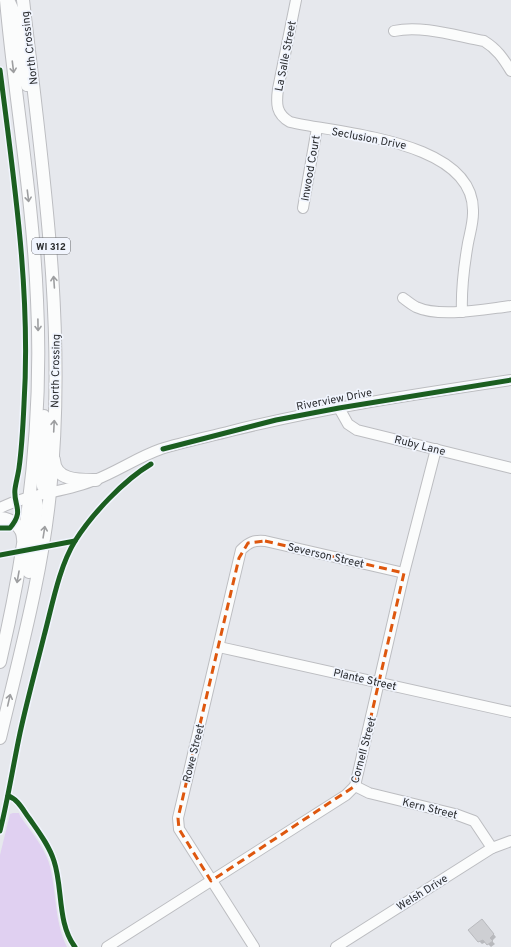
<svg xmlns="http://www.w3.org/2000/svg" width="511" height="947" font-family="Overpass,sans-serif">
  <rect width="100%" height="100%" fill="#e6e8ed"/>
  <!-- green -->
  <path fill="#e0d0f1" d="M13,813h6l1,3c10,14 24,31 29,47 8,28 5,58 18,84h-67v-92l10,-41z"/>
  <!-- shadow -->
  <polygon fill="#0003" points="484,923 496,937 492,941 495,944 491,947 486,942 482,944 479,941"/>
  <!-- building -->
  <polygon fill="#cecfd3" stroke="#b9babe" points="482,919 494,934 490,938 493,941 487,945 483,940 478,942 468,930"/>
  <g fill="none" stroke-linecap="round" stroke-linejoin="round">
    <!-- minor casing -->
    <g stroke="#bcbdc1" stroke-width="12">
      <g id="minor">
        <path d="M296,0l-18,89c-2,15 -2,25 12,33 50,12 186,18 183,91 0,10 -3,20 -5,30 -4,23 -7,45 -6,69"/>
        <path d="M394,31c28,-6 62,5 90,10 13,8 19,17 27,30"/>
        <polyline points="303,208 317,128"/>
        <path d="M403,298c4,3 9,7 13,9 24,11 69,2 95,-1"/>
        <polyline points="339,408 348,424 357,430 511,468"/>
        <path d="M0,508c30,-15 64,-15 95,-28 23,-9 43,-23 66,-31 23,-7 47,-12 70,-18 92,-23 186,-37 280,-51"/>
        <polyline points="219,647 511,712"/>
        <polyline points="355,786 369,793 455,814 474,821 492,848"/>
        <polyline points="107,947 346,795 355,786 404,573 436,449"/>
        <path d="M254,947l-75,-118 -1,-11 63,-268c8,-8 13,-10 24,-9l139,32"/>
        <polyline points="336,947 492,848 511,841"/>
      </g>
    </g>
    <!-- major casing -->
    <g stroke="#bcbdc1" stroke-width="14">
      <g id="major">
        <polyline points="9,2 16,17 21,61 27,85"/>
        <polyline points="44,416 42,481 43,486 50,493"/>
        <path d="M54,460c1,21 26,20 42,20"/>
        <path d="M0,518c12,1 23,9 23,21"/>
        <polyline points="29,572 37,506 36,501"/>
        <path d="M0,662c28,-119 43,-240 37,-362 -4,-101 -22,-200 -31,-300"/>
        <path d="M0,738c19,-81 42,-163 50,-246 17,-165 -8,-328 -27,-492"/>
      </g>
    </g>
    <!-- minor -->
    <use href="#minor" stroke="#fbfcfc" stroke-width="10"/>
    <!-- major -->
    <use href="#major" stroke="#fbfcfc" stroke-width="12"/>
    <!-- cycleway casing -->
    <g stroke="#f1f5fe" stroke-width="8">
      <g id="cycleway">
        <path d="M0,70c14,111 31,222 24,334 -1,22 -2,43 -5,64 -1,7 -3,14 -4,21 -2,17 10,21 -5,39h-10"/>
        <polyline points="163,449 276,420 339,408 511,380"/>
        <polyline points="0,555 75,541"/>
        <path d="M8,796c10,3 15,14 21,22 9,13 20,27 25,43 9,27 3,62 21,86"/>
        <path d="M0,831c8,-32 13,-65 20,-98 7,-32 16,-65 24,-97 8,-30 15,-69 31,-95 17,-27 49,-61 76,-77"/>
      </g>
    </g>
    <!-- cycleway -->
    <use href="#cycleway" stroke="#1b5e20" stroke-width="5"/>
  </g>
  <!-- one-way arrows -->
  <defs><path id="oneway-shaft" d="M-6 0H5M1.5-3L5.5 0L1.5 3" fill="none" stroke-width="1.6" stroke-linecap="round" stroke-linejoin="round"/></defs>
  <g stroke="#9d9ea0">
    <use href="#oneway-shaft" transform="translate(13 67) rotate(83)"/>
    <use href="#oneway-shaft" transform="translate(28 196) rotate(83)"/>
    <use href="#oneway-shaft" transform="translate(54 282) rotate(-94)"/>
    <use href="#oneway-shaft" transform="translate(38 325) rotate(89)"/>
    <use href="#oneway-shaft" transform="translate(54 426) rotate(-87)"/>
    <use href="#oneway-shaft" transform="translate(44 532) rotate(-81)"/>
    <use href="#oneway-shaft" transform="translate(18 577) rotate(100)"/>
    <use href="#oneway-shaft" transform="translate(9 700) rotate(-77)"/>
  </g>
  <!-- marked area -->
  <path fill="none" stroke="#de570e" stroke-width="3" stroke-dasharray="8 5" stroke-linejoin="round" d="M265,541l139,32 -49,213 -144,95 -32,-52 -1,-11 61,-260 9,-15z"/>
  <g text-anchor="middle" stroke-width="3.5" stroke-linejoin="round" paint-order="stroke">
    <!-- shield labels -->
    <rect fill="#f1f5fe" stroke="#66686d" stroke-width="1" x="32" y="238" width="38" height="16" rx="3"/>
    <g font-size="10" font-weight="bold" fill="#2a2c2f">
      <text x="51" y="250">WI 312</text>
    </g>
    <!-- street labels -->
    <g font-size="11" fill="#2a2c2f" stroke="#f1f5fe">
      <text transform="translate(29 48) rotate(-97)" y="4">North Crossing</text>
      <text transform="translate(285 56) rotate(-79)" y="4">La Salle Street</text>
      <text transform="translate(369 138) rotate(11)" y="4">Seclusion Drive</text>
      <text transform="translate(310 168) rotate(-80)" y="4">Inwood Court</text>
      <text transform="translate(55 371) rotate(-89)" y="4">North Crossing</text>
      <text transform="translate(334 399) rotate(-11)" y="4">Riverview Drive</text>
      <text transform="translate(420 445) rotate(14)" y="4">Ruby Lane</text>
      <text transform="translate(326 555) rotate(13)" y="4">Severson Street</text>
      <text transform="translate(365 679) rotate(13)" y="4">Plante Street</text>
      <text transform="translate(363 750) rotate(-75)" y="4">Cornell Street</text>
      <text transform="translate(193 753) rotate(-76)" y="4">Rowe Street</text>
      <text transform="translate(430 808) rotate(14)" y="4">Kern Street</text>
      <text transform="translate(422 892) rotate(-32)" y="4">Welsh Drive</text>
    </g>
  </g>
</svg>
